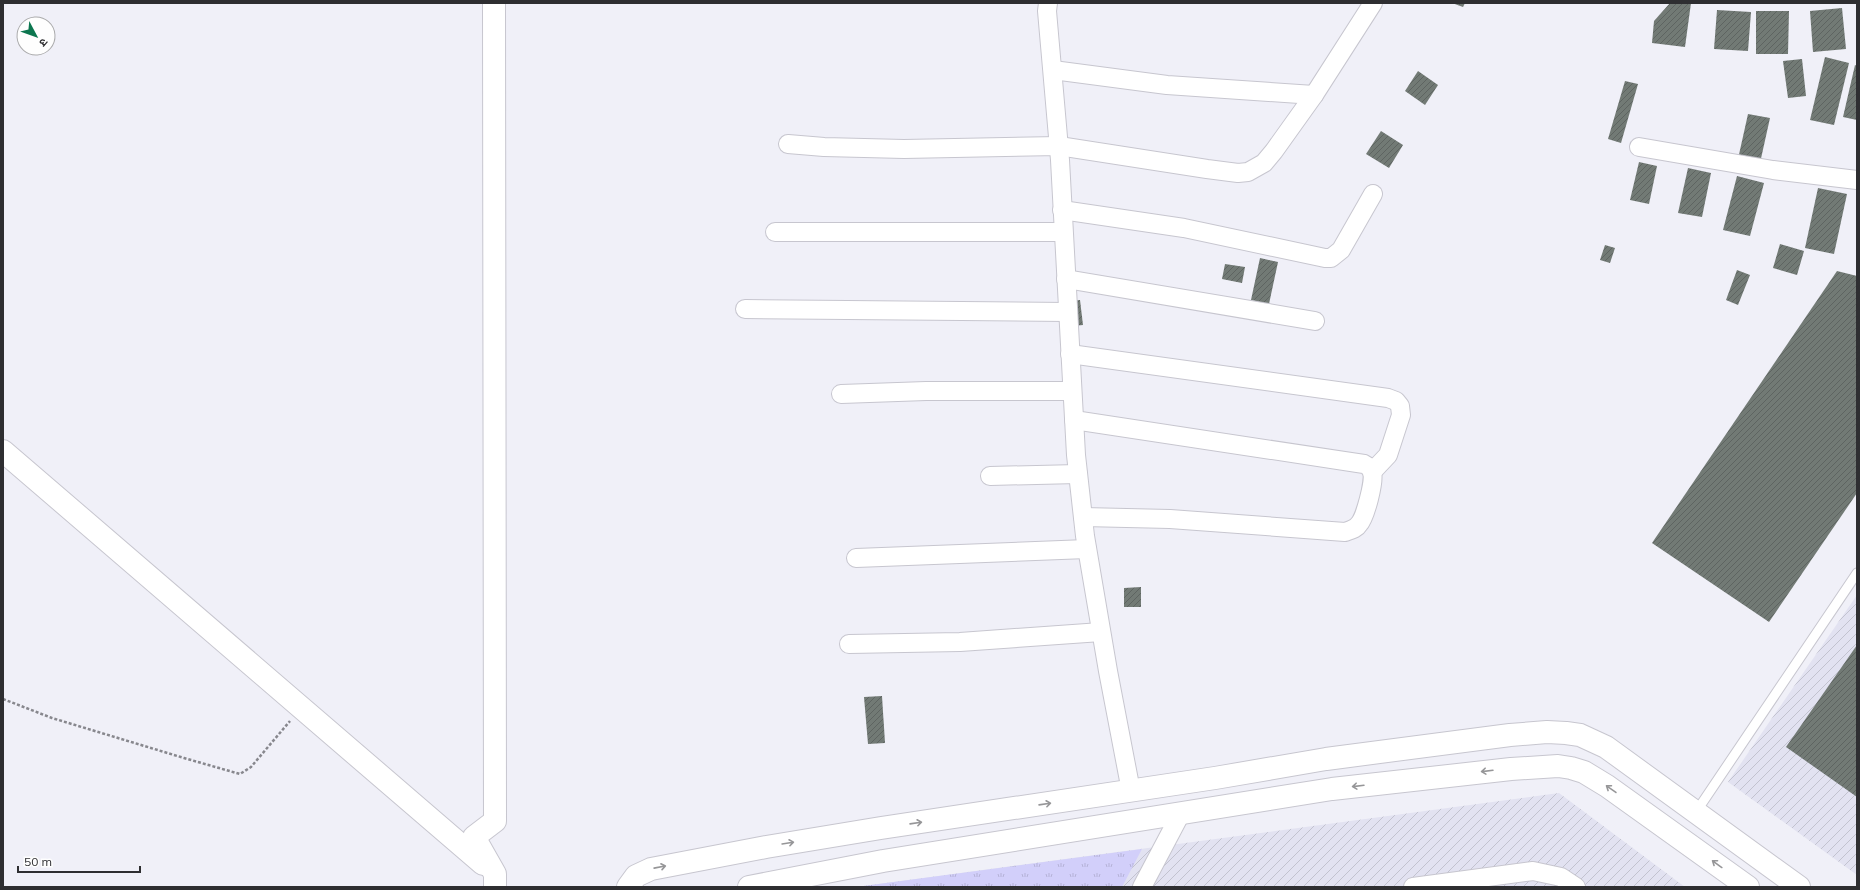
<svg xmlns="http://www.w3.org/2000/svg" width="1860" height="890" font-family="Mulish,'Noto Sans Devanagari',sans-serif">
  <defs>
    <pattern id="industrial-furrows" width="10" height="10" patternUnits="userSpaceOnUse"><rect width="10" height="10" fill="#e2e2f1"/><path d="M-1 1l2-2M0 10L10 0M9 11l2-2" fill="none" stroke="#c2c2cf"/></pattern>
    <pattern id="park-tufts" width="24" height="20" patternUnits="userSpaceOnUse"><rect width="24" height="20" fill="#d2cffa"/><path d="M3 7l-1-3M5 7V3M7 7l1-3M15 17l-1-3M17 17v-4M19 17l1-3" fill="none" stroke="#b5b2d7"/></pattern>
    <pattern id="building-hatch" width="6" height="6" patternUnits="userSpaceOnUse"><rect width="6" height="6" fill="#727a75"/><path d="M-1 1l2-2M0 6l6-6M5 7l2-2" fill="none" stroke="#5e6461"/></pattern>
  </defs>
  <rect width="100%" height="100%" fill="#f0f0f8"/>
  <!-- industrial -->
  <g fill="url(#industrial-furrows)">
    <polygon points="1857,595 1857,875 1728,782"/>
    <polygon points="1559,793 1685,887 856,887"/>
  </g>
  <!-- park -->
  <polygon fill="url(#park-tufts)" points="1142,849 1122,887 856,887"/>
  <!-- building -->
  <g fill="url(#building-hatch)">
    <polygon points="1452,3 1465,3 1463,7"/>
    <polygon points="1670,3 1691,3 1685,47 1652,43 1654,21"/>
    <polygon points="1842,8 1846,49 1813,52 1810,11"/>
    <polygon points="1717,10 1751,12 1748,51 1714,49"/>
    <polygon points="1756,11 1789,11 1788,54 1756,54"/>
    <polygon points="1825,57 1849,63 1834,125 1810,120"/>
    <polygon points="1802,59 1806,96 1788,98 1783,61"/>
    <polygon points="1855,65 1857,66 1857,120 1843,117"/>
    <polygon points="1418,71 1438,85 1425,105 1405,91"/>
    <polygon points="1625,81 1638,84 1621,143 1608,139"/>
    <polygon points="1748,114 1770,118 1760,163 1738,159"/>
    <polygon points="1381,131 1403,145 1389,168 1366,154"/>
    <polygon points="1639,162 1657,166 1649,204 1630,200"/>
    <polygon points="1688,168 1711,173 1702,217 1678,213"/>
    <polygon points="1737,176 1764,183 1750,236 1723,230"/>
    <polygon points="1818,188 1847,194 1834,254 1805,248"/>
    <polygon points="1780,244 1804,251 1797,275 1773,268"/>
    <polygon points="1605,245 1615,248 1610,263 1600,260"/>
    <polygon points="1260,258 1278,262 1269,304 1251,300"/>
    <polygon points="1225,264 1245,267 1242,283 1222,279"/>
    <polygon points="1737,270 1750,275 1738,305 1726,300"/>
    <polygon points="1837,271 1857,276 1857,493 1769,622 1652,543"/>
    <polygon points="1080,300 1083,325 1073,326 1069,301"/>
    <polygon points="1141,587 1141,607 1124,607 1124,588"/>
    <polygon points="1857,645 1857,797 1786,747"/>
    <polygon points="882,696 885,743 868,744 864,697"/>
  </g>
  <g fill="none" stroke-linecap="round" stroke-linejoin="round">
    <!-- lane casing -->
    <g stroke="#c7c6cf" stroke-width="11">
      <polyline id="lane" points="1696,812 1857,573"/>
    </g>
    <!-- street casing -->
    <g stroke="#c7c6cf" stroke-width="20">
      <g id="street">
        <polyline points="1048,3 1047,11 1060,160 1076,455 1085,536 1108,671 1131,791"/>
        <polyline points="1053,70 1167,85 1314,95"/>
        <polyline points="788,144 824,147 904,149 1059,146 1207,169 1238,173 1248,172 1264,163 1274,151 1314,95 1373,3"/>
        <polyline points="1639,147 1773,170 1857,180"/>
        <polyline points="1062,210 1184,228 1325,258 1331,258 1341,250 1373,194"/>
        <polyline points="775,232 1063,232"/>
        <polyline points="1066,279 1315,321"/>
        <polyline points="745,309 1067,312"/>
        <polyline points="1070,354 1388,398 1396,401 1400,406 1401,415 1388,455 1372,472"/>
        <polyline points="841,394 926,391 1072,391"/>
        <path d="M1074,420l290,44c4,2 7,4 8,8 3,9 -7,46 -13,52 -3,5 -8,6 -14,8l-175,-13 -87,-2"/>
        <polyline points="990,476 1078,474"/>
        <polyline points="856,558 1087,549"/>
        <polyline points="849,644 960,642 1101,632"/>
        <polyline points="1142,887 1180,815"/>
        <polyline points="1413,887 1533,871 1561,877 1576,887"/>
      </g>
    </g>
    <!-- secondary casing -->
    <g stroke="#c7c6cf" stroke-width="24">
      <g id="secondary">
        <polyline points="494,3 495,821 474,837 495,874 495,887"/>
        <polyline points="3,451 483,864"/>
        <polyline points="628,887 636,876 651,869 766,847 881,828 1215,778 1326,759 1510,735 1547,732 1566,733 1580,735 1606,747 1799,887"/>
        <polyline points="749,887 883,861 1332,789 1511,769 1558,766 1571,768 1584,772 1607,786 1748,887"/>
      </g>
    </g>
    <!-- path -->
    <polyline stroke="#87878d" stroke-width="2.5" stroke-dasharray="3 2" stroke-linecap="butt" points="3,699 52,718 184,758 240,774 251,767 290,721"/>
    <!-- lane -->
    <use href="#lane" stroke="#fff" stroke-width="9"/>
    <!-- street -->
    <use href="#street" stroke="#fff" stroke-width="18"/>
    <!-- secondary -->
    <use href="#secondary" stroke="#fff" stroke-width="22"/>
  </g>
  <!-- one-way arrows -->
  <defs><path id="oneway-shaft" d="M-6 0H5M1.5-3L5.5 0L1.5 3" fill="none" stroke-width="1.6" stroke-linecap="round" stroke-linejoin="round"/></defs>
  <g stroke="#969698">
    <use href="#oneway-shaft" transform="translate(1487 771) rotate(173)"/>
    <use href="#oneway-shaft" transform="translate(1358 786) rotate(173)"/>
    <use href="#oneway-shaft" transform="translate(1611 789) rotate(-145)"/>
    <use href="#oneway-shaft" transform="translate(1045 804) rotate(-8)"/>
    <use href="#oneway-shaft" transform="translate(916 823) rotate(-8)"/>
    <use href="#oneway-shaft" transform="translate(788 843) rotate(-9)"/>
    <use href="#oneway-shaft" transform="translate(1717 864) rotate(-144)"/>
    <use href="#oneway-shaft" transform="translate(660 867) rotate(-11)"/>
  </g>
  <!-- border -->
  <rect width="1860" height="890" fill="none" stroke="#2e2e31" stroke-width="8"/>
  <!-- north arrow -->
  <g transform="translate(36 36) rotate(131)"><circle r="19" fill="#fefefe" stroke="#ababac"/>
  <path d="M0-3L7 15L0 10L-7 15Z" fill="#0c764f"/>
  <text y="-6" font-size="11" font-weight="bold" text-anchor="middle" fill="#2e2e31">उ</text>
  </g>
  <!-- scale -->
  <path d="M18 866v6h122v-6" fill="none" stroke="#2e2e31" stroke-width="2"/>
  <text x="24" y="866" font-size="12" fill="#2e2e31" stroke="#fefefe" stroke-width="3" paint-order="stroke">50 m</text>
</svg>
